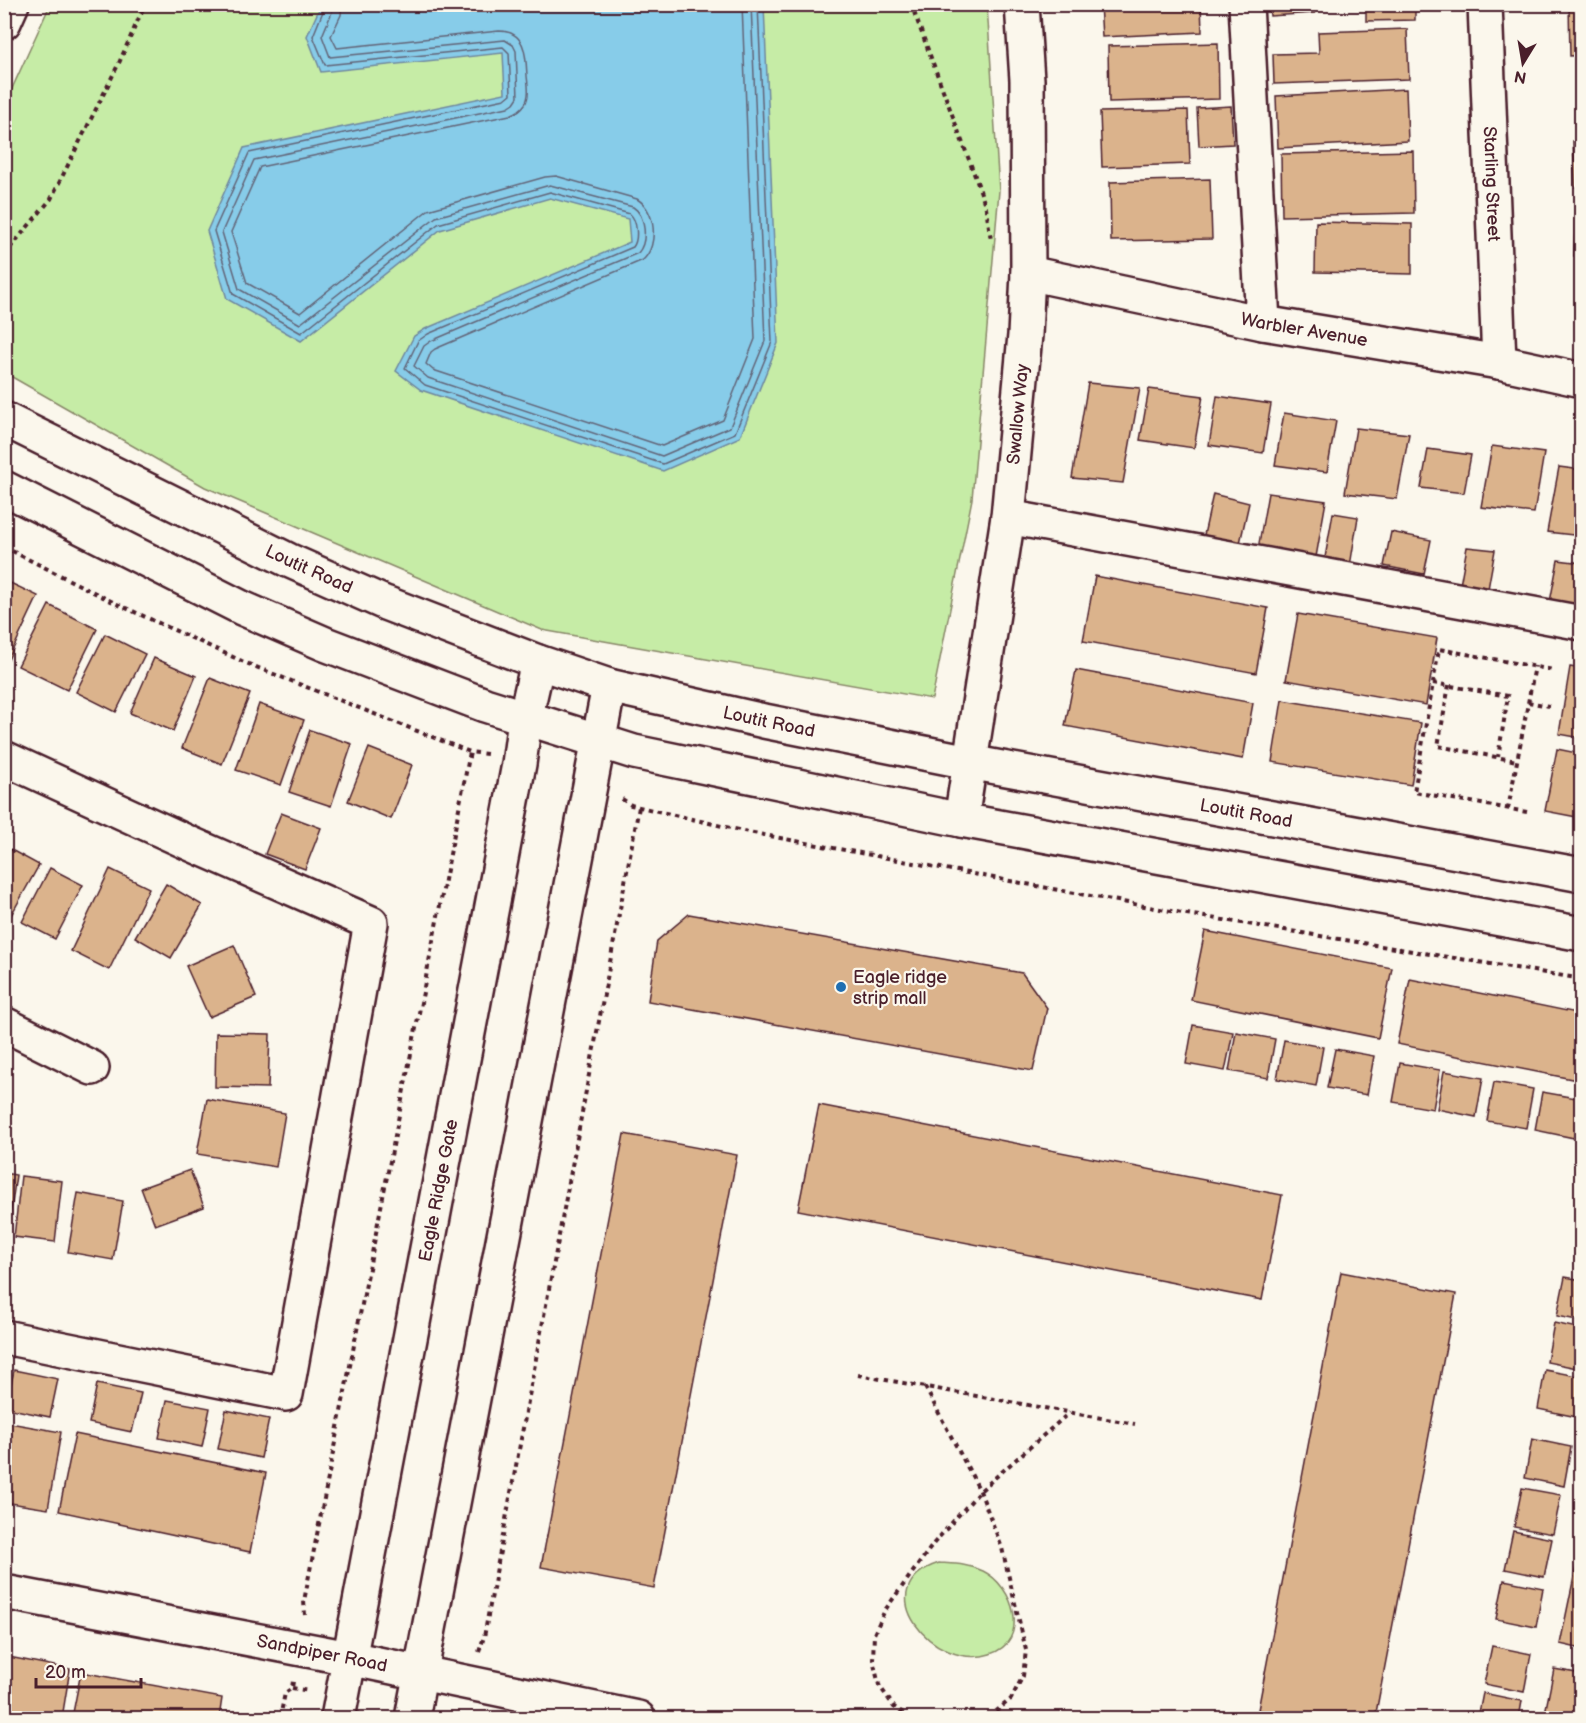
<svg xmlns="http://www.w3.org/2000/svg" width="1586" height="1723" font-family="'Balsamiq Sans',sans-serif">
  <rect width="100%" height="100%" fill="#fbf7ec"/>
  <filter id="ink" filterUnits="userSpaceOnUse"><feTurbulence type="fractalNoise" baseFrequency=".0167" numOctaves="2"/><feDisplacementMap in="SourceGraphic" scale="12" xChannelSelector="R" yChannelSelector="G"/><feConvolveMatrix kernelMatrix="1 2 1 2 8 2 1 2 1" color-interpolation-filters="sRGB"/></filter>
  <g filter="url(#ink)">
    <!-- green -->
    <g fill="#c6eca6" stroke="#888668" stroke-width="1.5">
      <polygon points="50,5 987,5 999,191 972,499 932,699 542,630 205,487 5,373 5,104"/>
      <path d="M939,1563c15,1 30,1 44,8 31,15 48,70 7,83 -57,18 -125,-67 -51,-91z"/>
    </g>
    <!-- water -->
    <polygon fill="#87cce9" stroke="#6f879d" stroke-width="1.5" points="321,5 764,5 778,343 740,437 663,471 421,390 396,371 414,336 425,329 630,242 628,219 550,198 440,230 301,341 227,299 207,231 244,148 505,93 503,53 321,72 307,36"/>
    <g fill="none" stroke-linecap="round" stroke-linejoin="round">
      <!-- shore -->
      <g stroke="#626477" stroke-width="1.5">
        <path d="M326,4l-13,32 12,29 178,-18 6,6 2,41 -6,5 -256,54 -35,78 19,63 68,39 137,-109 112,-32 80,22c7,6 9,25 3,33l-205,87 -10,7 -13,27 20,17 238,79 72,-31 37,-91 -14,-338"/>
        <path d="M333,4l-1,8 -10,24 8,21 175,-17 8,5 3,6 2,46 -4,6 -6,4 -254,53 -32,72 17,57 61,35 136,-107 114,-32 83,22c13,8 15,35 5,46l-207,88 -7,5 -10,20 14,12 234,78 68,-29 35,-86 -14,-337"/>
        <path d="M342,4l-1,11 -10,21 6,12 162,-17c27,0 27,24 28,45 1,9 3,20 -2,28 -4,6 -9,9 -15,11l-250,52 -29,65 16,51 53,30 128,-103 117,-33 11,-1 81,23c19,11 22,46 6,61l-208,89 -4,3 -5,12 7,6 229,76 61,-26 32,-81 -13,-335"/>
      </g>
    </g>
    <!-- building -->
    <g fill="#dbb38c" stroke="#4a1f2b" stroke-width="1.5">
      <polygon points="1100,4 1201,4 1202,32 1102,37"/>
      <polygon points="1269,4 1314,4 1315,13 1270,16"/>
      <polygon points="1366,4 1415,4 1415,20 1366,21"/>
      <polygon points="1569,4 1582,4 1582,55 1570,56"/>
      <polygon points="1407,29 1409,79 1274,84 1273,54 1319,53 1318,32"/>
      <polygon points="1218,43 1219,99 1109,102 1108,46"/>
      <polygon points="1406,89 1408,141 1278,148 1276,96"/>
      <polygon points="1231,106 1233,144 1199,146 1197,108"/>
      <polygon points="1188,110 1190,164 1102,167 1100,112"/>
      <polygon points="1573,141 1582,141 1582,187 1575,187"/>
      <polygon points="1413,151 1414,213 1282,216 1281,154"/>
      <polygon points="1210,179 1212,239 1111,241 1110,182"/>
      <polygon points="1576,198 1582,199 1582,256 1574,256"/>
      <polygon points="1316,222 1412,224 1412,274 1315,272"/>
      <polygon points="1577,269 1582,269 1582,322 1575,321"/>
      <polygon points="1088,383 1140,388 1123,483 1072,478"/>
      <polygon points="1149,389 1203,396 1194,448 1140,440"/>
      <polygon points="1217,396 1271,404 1263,453 1209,445"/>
      <polygon points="1284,413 1336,421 1327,472 1275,465"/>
      <polygon points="1356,428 1409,434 1397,499 1345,493"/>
      <polygon points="1492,446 1544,453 1534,513 1481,507"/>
      <polygon points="1428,449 1471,455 1464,493 1421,488"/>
      <polygon points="1559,467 1582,470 1582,536 1547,532"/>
      <polygon points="1268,493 1326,501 1316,557 1258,549"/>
      <polygon points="1213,494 1249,503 1240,543 1204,535"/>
      <polygon points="1333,513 1358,517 1350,566 1324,563"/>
      <polygon points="1391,532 1431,540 1424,574 1384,566"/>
      <polygon points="1467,547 1495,550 1488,589 1460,585"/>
      <polygon points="1558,560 1582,563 1582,611 1549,607"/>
      <polygon points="1095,576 1268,608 1256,673 1083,641"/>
      <polygon points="4,580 38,596 6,664 4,663"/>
      <polygon points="49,605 97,629 67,690 18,666"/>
      <polygon points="1298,614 1437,638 1426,705 1286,680"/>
      <polygon points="105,634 145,654 116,712 76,692"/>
      <polygon points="154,658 196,676 173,731 130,713"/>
      <polygon points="1570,667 1582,669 1582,738 1559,734"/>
      <polygon points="1076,670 1253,703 1243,759 1065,726"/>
      <polygon points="210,678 250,694 222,764 182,748"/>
      <polygon points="1282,700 1421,723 1411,785 1272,762"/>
      <polygon points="259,704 304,720 281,785 236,770"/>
      <polygon points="310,730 352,744 331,806 289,792"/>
      <polygon points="369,748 412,765 391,819 348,801"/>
      <polygon points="1557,749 1582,754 1582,818 1545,811"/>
      <polygon points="281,813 321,828 305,869 265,854"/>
      <polygon points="4,846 39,865 10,917 4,914"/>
      <polygon points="50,868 83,885 55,939 22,922"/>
      <polygon points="110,869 149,888 109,970 71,951"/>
      <polygon points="166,884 202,905 171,958 135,937"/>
      <polygon points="689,914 1022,973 1047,1008 1033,1071 648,1001 657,941"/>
      <polygon points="1205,931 1392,968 1378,1038 1191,1000"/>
      <polygon points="234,945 256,997 209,1017 186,966"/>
      <polygon points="1410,979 1582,1014 1582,1081 1397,1044"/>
      <polygon points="1193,1025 1233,1032 1225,1071 1186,1064"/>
      <polygon points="1236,1032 1275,1039 1268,1078 1229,1071"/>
      <polygon points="216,1033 270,1034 268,1088 215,1087"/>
      <polygon points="1284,1040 1323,1047 1316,1086 1277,1079"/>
      <polygon points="1335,1049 1374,1056 1367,1095 1327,1088"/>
      <polygon points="1400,1063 1440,1070 1433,1109 1393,1102"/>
      <polygon points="1444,1071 1483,1078 1476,1117 1437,1109"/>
      <polygon points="1494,1082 1533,1089 1526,1128 1487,1121"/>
      <polygon points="1542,1092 1582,1099 1574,1138 1535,1130"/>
      <polygon points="207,1099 285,1113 276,1167 197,1154"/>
      <polygon points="819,1105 1282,1195 1262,1300 798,1210"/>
      <polygon points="624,1134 737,1155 654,1588 541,1567"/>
      <polygon points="190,1170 204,1207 155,1225 141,1188"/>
      <polygon points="4,1173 16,1175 4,1260"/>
      <polygon points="21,1176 62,1181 55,1242 14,1237"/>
      <polygon points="78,1193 123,1201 113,1260 68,1252"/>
      <polygon points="1341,1272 1456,1294 1375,1718 1303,1718 1258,1710"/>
      <polygon points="1565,1277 1582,1280 1582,1321 1557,1316"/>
      <polygon points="1554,1323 1582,1329 1582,1369 1547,1362"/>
      <polygon points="14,1370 58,1379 50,1417 6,1408"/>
      <polygon points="1545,1370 1582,1377 1582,1393 1577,1417 1538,1409"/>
      <polygon points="97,1384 141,1393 132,1432 89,1423"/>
      <polygon points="167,1400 210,1408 202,1447 159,1438"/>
      <polygon points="226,1410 269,1419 261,1458 218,1449"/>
      <polygon points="4,1422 61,1432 48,1509 4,1502"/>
      <polygon points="75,1434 266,1473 250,1552 59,1511"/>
      <polygon points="1532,1439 1571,1447 1564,1486 1525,1478"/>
      <polygon points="1522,1488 1561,1495 1553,1534 1514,1527"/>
      <polygon points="1513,1531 1552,1539 1544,1577 1505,1569"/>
      <polygon points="1582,1538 1582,1649 1560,1644"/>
      <polygon points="1504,1580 1543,1588 1536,1627 1496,1619"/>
      <polygon points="1492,1646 1531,1654 1524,1692 1484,1684"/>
      <polygon points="4,1656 70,1669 62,1718 4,1718"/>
      <polygon points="1554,1669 1582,1674 1582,1718 1544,1718"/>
      <polygon points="81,1672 222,1698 219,1718 72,1718"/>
      <polygon points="1483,1693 1522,1701 1519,1718 1478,1718"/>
    </g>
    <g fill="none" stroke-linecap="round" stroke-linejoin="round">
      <!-- minor casing -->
      <g stroke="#4a1f2b" stroke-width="38">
        <g id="minor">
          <polyline points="1246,4 1263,323"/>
          <path id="s1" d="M1485,4l14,358"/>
          <polyline points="4,22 12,4"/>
          <path id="s2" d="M1028,273l235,50 236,39 83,18"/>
          <path id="s3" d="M4,419l284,141 97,43 153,59 71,24 155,35 205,41 613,113"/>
          <polyline points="4,488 242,608 325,644 485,705 634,752 961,820 1582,934"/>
          <polyline points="1008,517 1582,623"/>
          <polyline points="4,758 189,843 371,923 286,1394 4,1337"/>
          <path id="s4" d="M961,820l47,-303 17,-182 3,-62 -1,-193 -5,-76"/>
          <polyline points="4,1024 92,1068"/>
          <path id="s5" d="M4,1592l345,66 289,60"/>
          <path id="s6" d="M338,1718l181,-954 6,-45 13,-57"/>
          <polyline points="412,1718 609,686"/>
        </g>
      </g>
      <!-- path -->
      <g stroke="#4a1f2b" stroke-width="4" stroke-dasharray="4.5 4.5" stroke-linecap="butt">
        <polyline points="911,4 975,176 986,208 991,240"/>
        <polyline points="4,255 51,199 119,63 145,4"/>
        <polyline points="4,547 115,603 246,663 470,752 487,754"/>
        <polyline points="1433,683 1508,696 1498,757"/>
        <polyline points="1449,685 1438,746 1517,761"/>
        <polyline points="1528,702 1549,706"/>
        <polyline points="622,799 631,805 748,832 1187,914 1582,979"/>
        <polyline points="1508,809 1535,666"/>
        <polyline points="1527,812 1414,792 1439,649 1553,670"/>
        <polyline points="858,1375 1135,1424"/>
        <polyline points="925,1387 980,1491 1002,1548 1026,1650 1023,1676 1011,1699 988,1718"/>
        <polyline points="305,1615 304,1601 470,752"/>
        <polyline points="479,1652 484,1637 639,807"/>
        <polyline points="292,1688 309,1691"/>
        <polyline points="280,1718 285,1693 292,1688 293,1681"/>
        <polyline points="911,1718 894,1707 879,1685 873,1660 874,1634 885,1610 934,1543 980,1491 1070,1412"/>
      </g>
      <!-- minor -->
      <use href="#minor" stroke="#fbf7ec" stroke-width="33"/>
    </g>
  </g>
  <!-- markers -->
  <circle fill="#1f6fb2" stroke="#fbf7ec" stroke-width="2" cx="841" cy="987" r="6"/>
  <g text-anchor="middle" stroke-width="4.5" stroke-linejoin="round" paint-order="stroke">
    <!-- street labels -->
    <g font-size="18" fill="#4a1f2b" stroke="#fbf7ec">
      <text dy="6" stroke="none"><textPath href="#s1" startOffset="180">Starling Street</textPath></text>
      <text dy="6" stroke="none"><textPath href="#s2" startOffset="282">Warbler Avenue</textPath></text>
      <text dy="6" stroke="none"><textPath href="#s4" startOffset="410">Swallow Way</textPath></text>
      <text dy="6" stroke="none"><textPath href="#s3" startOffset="340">Loutit Road</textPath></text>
      <text dy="6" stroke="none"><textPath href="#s3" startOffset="826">Loutit Road</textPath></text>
      <text dy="6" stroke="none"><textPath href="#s3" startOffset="1312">Loutit Road</textPath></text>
      <text dy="6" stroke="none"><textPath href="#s6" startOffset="537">Eagle Ridge Gate</textPath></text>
      <text dy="6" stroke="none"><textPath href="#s5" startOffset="324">Sandpiper Road</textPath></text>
    </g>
    <!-- poi labels -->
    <g font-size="18" fill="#4a1f2b" stroke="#fbf7ec" text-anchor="start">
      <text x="853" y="983">Eagle ridge<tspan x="853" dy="21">strip mall</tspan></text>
    </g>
  </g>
  <!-- margin -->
  <rect width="1586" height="1723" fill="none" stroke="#fbf7ec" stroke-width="24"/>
  <rect x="12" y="12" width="1562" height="1699" fill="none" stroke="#4a1f2b" stroke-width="2" filter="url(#ink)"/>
  <!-- north arrow -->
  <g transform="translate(1523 63) rotate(191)" stroke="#fbf7ec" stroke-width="4.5" paint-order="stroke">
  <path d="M0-4.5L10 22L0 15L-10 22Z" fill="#4a1f2b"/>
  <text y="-9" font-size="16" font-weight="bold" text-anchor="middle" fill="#4a1f2b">N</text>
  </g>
  <!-- scale -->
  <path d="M36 1678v9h105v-9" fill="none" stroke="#4a1f2b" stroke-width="3"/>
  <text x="45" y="1678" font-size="18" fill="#4a1f2b" stroke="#fbf7ec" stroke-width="4.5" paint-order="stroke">20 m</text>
</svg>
